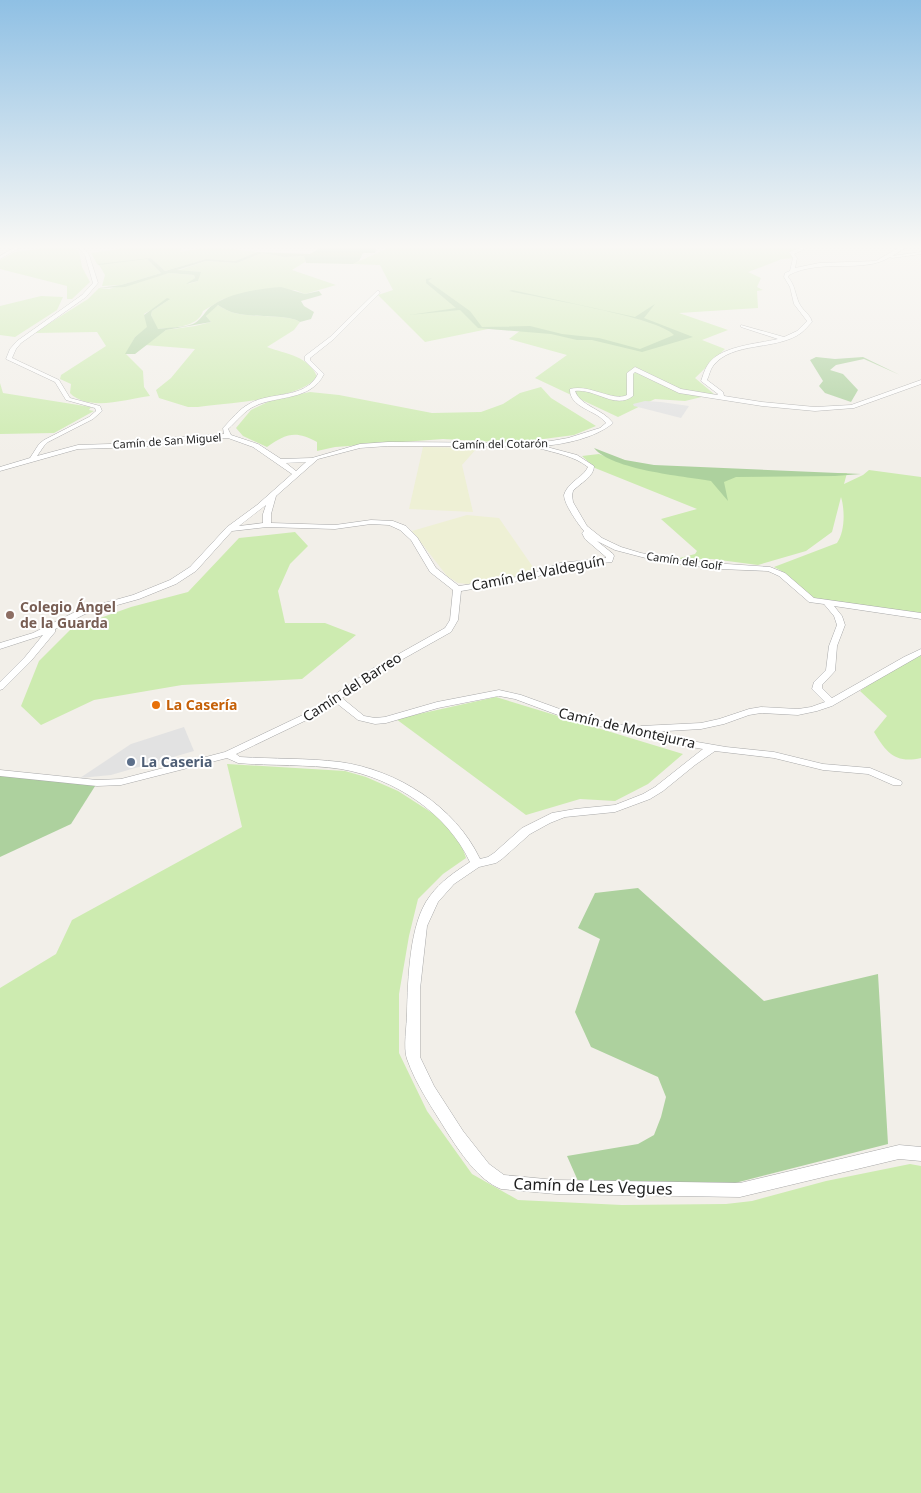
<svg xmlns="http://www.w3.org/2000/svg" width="921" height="1493" font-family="'Noto Sans',sans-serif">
  <rect width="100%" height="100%" fill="#f2efe9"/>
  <!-- farmland -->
  <g fill="#eef0d5">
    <polygon points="423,447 477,448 462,465 473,512 409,509"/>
    <polygon points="467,515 499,518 535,570 519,577 468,584 458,583 447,576 412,531"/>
  </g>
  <!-- grass -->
  <g fill="#cdebb0">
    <polygon points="46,248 74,248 79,251 82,267 90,282 72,299 67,299 67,286 0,269 0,260 15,252"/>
    <path d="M126,248h56l-2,4c26,-6 50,-4 77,0l-22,9 -29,-2 -41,12 -14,-13 -4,1 14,14 -40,12 -19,1 3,-11 -6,-10 3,-1h-5l-6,-11z"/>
    <polygon points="388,248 804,248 789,253 795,258 782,259 748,272 761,278 757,287 763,290 757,291 758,308 679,313 728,330 702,340 725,349 695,378 714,394 685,401 655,399 618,417 535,378 567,355 509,339 521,330 488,329 425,342 378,295 393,290 380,265 353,264"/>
    <path d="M262,253l22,4 21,-1v6l-13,8 44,15 -31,9 -10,-4 -72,9 -20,12c-5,17 -30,16 -46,18l-6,-14 1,-4 18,-12 -26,15 4,13 -13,10 -9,17 17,17 1,16 6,9c-23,3 -62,16 -80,-3l1,-9 -11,-5 1,-4 45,-29 -9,-14 -63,1 54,-34 11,-11 10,1 60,-16 25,2 1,3 -7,6 10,-3 2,-9 -24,-1 30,-10 31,2z"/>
    <polygon points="41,296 63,297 57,310 15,337 0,335 0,306"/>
    <path d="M218,305c5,3 11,7 17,8 17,5 53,1 65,9l-6,8 -27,17c18,7 43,9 50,30 -18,23 -89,26 -119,30h-10l-29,-9 -3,-8 15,-12 24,-29 -50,-4 21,-15 29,-4 16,-4 -5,-6 5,-7z"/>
    <polygon points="0,383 3,393 91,407 89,410 94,411 54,433 0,434"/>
    <path d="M541,387l10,11 45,28 -22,9 -61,8 -70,-4 -108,8 -18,4v-9c-22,-12 -31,-8 -50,5l-24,-11 -7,-8 15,-18 21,-10 38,-8 29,3 93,18 49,-1 22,-8 17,-11z"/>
    <path d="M599,454l23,9 99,10h126l-3,11 19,-9 6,-5 52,7v137l-107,-16c-14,-10 -24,-24 -40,-31l63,-24c8,-11 8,-33 4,-46l-9,35 -26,19 -48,14 -46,-6h-36l19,-5 2,-3 -36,-32 36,-10 -102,-41 -13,-12z"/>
    <polygon points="295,532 308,546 290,564 278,591 285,623 325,623 356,635 302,679 182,685 94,700 41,725 21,706 39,661 72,628 131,607 188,592 239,538"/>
    <path d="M921,655v103c-26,6 -35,-6 -47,-26l13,-16 -27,-25 23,-16z"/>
    <polygon points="496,697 683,754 648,784 615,801 580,799 526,815 396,719"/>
    <polygon points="227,764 345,771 366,777 398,791 440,818 462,846 466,858 443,874 418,899 409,936 399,994 399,1053 427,1111 472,1174 518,1200 622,1205 726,1204 752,1201 826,1181 910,1164 921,1166 921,1493 0,1493 0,988 56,954 72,920 242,827"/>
  </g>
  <!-- forest -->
  <g fill="#add19e">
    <polygon points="320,248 376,248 375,253 363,253 359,261 353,264 306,263 304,256 284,257 262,253 237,263 206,261 177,270 201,272 198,281 186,284 195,278 194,275 169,273 125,287 99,288 121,285 161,273 147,259 99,265 97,264 151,258 165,271 206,259 235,261 257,252 310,254"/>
    <path d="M432,278l-4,3 42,30 12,16 48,-1 32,8 37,4 41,11 34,-14c-16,-18 -134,-37 -165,-44l3,-1 123,27 20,-13 -11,14 49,19 -51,15 -50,-12h-15l-26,-6 -73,-6 -18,-18 -51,5 47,-7 -30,-25v-4z"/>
    <path d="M281,287l24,7 14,-3 3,4 -21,6 3,5 10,6 -3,7 -11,3c-12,-8 -48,-4 -65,-9 -6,-1 -12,-5 -17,-8l-12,11 5,6 -45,8 -31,24h-10l10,-17 12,-10 -3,-12 23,-17 3,1 -18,12 -1,4 7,14c10,-2 25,-1 35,-5 9,-4 12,-14 20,-19 19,-13 46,-16 68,-18z"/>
    <polygon points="816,357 835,359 863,357 900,375 864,359 836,365 830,370 843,374 858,390 851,402 825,393 819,386 823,381 810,360"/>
    <path d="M594,448l31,12 29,5 207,9 -26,2 -99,1 -12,5 4,19 -17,-20c-28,-5 -99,-11 -117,-33z"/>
    <polygon points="0,773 97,783 71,824 0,857"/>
    <polygon points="638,888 764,1001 878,974 888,1144 735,1183 578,1181 567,1156 638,1144 654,1135 661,1117 666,1097 658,1077 591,1047 575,1012 600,939 578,928 595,893"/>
  </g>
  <!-- parking -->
  <g fill="#e2e2e2">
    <polygon points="645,401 661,402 689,406 681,418 634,406 633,404"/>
    <polygon points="184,727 194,751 111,775 80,778 131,744"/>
  </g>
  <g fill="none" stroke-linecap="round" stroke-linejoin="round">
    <!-- minor casing -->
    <g stroke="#a9a9a9" stroke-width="1">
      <g id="minor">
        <polygon points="14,248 19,248 0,259 0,256"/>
        <path d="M79,248h4l6,7 9,28 -12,14 -65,46 -5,6 -4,9 47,22 11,18 30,8 2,5 -9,8 -45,23 -4,4 -7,10 41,-11 63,-2 36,-6 47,-3 -1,-6c8,-8 16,-19 26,-24 21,-13 56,-4 69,-30l-13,-13v-5l25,-19 48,-47 2,3 -46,46 -24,19v2l14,14c-13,27 -46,21 -69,32 -10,4 -19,16 -27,23l3,6 27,9 23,15 31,-1 48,-14 28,-2 141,1 22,-2 17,-3 32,-10 6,-5c-9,-13 -37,-15 -36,-34 20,-5 43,13 57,6v-22l8,-6 46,22 36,6 1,-1 -17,-13c2,-5 3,-10 6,-15 11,-20 50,-22 71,-27l-37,-12v-2l43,12 13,-6 10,-10 -13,-17 -4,-17 -6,-10 1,-4 5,-2 3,-13 -4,-6 12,-4h6l-13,6 3,4 -2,10 24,-5 57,-2 22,-13h7l-13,8 29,-4v2l-29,4 -2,-1c-26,17 -68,1 -101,18l-1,2c7,8 7,17 11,26 3,7 12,12 13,19 -4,4 -7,8 -11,11 -25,18 -69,8 -88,33 -3,4 -4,10 -6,14l16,12 1,4 38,6 53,5 36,-2 70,-25v4l-67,24 -39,3 -53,-5 -83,-13 -44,-21 -2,2v22c-18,14 -38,-8 -58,-5 5,15 28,18 38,32l-1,1c-18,14 -46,20 -69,22l34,9 17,11c0,11 -14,17 -21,25l-1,4 1,7 14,24 15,12 19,9 20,6 42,8 87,6 15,6 29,25 107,15v6l-87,-13 8,10 3,9 -8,21 -2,25 -13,14v3l10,10 72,-41 17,-8v6l-89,51 -15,5 -19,4 -37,-2 -12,2 -25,9 -23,5 -51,3 18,5 58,10 48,5 49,12 47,4 31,13 1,2 -1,2h-8l-25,-11 -45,-4 -49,-12 -59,-7 -20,14 -32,26 -13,8 -35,13 -50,5 -15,6 -20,11 -28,25 -6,4 -17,4 -25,17 -16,18 -11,24 -7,63v68l14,29 29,45 26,33 15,11 52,5 184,3 159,-38 22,2v14l-22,-2 -159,38 -184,-3 -55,-5c-23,-9 -41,-37 -54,-57 -14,-23 -31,-47 -40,-73 -4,-11 0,-34 0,-46 1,-33 2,-90 23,-117 11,-15 25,-24 40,-34 -23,-49 -76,-84 -129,-93 -34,-5 -69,-3 -103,-6l-11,-5 -106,27 -24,1 -97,-10v-6l97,10 24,-1 104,-27 84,-40 63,-43 73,-41 5,-8 3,-30 -23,-18 -19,-32 -11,-10 -11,-5 -18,-1 -36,5 -68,-2 -35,4 -36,40 -20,13 -37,15 -54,15 -30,15v3l-24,29 -28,28 -3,1v-8l25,-25 18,-22 -43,14v-6l33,-10 46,-23 54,-15 37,-15 20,-13 37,-40 30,-22 35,-31 -39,-27 -25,-9 -51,3 -36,6 -63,2 -78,22v-4l30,-9 9,-14 5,-4 45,-23 7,-6 -1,-3 -29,-8 -11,-18 -49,-23 4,-10 7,-8 65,-46 11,-12 -8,-28zM388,446h149l1,2c18,5 36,8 50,19 -4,8 -11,11 -17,17 -3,3 -6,7 -7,11 0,9 14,29 20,36l-2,2 3,6 21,18v1l-46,5 -31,12 -70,11 -23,-18 -19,-31 -11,-11 -13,-5 -22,-1 -36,5 -64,-2v-9l5,-18 42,-37 42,-11zM306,462l-10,9 -10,-8zM266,505l-3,9v9l-24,3zM597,541l18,9 46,12 59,7 48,2 11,5 30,26 15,2 10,12 3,9 -8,21 -3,24 -12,12 -2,7 13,13 -14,5 -13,2 -37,-2 -12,2 -30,10 -18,4 -60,3 -4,2 -58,-12 -58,-21 -22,-5 -62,12 -52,15 -10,1 -11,-2 -22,-18 36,-25 73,-41 7,-12 3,-29 70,-12 31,-12 50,-5 2,-6 -1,-2zM499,696l16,3 59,22 55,11 38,11 36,6 -48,38 -12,7 -28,11 -40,4 -23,4 -30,15 -28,25 -6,4 -8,2c-25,-53 -83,-89 -140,-97 -33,-4 -67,-3 -100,-5l-4,-3 79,-38 20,-14 23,18 17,4 11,-1 52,-15z"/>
      </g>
    </g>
    <!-- minor -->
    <use href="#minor" fill="#fff" fill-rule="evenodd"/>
  </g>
  <!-- sky -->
  <linearGradient id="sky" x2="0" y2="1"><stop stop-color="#8fc0e4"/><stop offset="0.54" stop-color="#f9f8f5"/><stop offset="1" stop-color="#f9f8f5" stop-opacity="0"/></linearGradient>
  <rect width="921" height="457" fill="url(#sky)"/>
  <!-- markers -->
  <circle fill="#8d6e63" stroke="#fff" stroke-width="2" cx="10" cy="615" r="5"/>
  <circle fill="#e8710a" stroke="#fff" stroke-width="2" cx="156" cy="705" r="5"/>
  <circle fill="#5c6f8a" stroke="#fff" stroke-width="2" cx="131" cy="762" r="5"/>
  <g text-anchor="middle" stroke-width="4" stroke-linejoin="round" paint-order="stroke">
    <!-- far-street labels -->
    <g font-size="11" fill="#222" stroke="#fff">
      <text transform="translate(167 441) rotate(-4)" y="4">Camín de San Miguel</text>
      <text transform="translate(500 444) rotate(-1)" y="4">Camín del Cotarón</text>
      <text transform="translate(684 561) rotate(8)" y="4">Camín del Golf</text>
    </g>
    <!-- street labels -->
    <g font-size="14" fill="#222" stroke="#fff">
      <text transform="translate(538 573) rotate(-11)" y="5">Camín del Valdeguín</text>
      <text transform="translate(352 687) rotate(-33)" y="5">Camín del Barreo</text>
      <text transform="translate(627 728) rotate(13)" y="5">Camín de Montejurra</text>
    </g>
    <!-- education labels -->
    <g font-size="14" font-weight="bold" fill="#785e54" stroke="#fff" text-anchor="start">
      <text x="20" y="612">Colegio Ángel<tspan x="20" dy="16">de la Guarda</tspan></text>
    </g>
    <!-- food labels -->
    <g font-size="14" font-weight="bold" fill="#c56008" stroke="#fff" text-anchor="start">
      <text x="166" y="710">La Casería</text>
    </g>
    <!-- service labels -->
    <g font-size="14" font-weight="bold" fill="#4e5e75" stroke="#fff" text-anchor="start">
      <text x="141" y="767">La Caseria</text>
    </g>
    <!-- near-street labels -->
    <g font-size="16" fill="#222" stroke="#fff">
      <text transform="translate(593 1186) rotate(2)" y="6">Camín de Les Vegues</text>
    </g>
  </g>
</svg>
